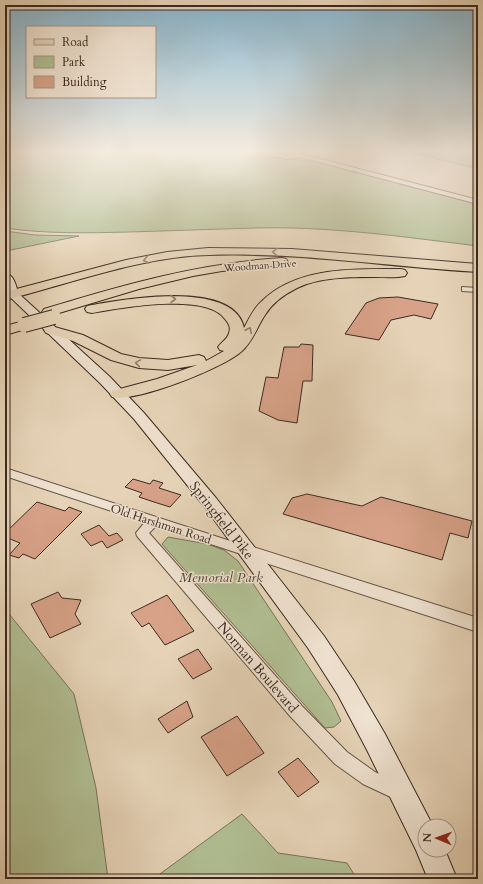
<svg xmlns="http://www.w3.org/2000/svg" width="483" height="884" font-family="Cardo,serif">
  <rect width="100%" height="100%" fill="#e6d3b7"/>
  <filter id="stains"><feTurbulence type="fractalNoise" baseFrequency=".005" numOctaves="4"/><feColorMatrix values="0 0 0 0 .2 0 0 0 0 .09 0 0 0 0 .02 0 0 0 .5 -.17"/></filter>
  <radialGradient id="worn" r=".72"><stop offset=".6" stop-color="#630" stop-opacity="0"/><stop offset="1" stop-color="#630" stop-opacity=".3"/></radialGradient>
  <!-- green -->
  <g fill="#b0be92" stroke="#76745a">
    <path d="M5,151h267v4l9,3 46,5 151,40v43c-74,-9 -148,-20 -223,-18 -42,1 -84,3 -126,4 -42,1 -83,2 -124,-4z"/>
    <polygon points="405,151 478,151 478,169"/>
    <polygon points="5,231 35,235 79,236 6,251"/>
    <polygon points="168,537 207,544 224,550 238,561 332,702 341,721 334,727 325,728 162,544"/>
    <polygon points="5,609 74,694 96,788 108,879 5,879"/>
    <polygon points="242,814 278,853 347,863 357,879 153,879"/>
  </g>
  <!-- building -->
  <g fill="#d8a289" stroke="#3c2a21">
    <polygon points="398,297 438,304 431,319 414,315 391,320 379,340 345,334 366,303 379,298"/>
    <polygon points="301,344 313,345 312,381 303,381 297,423 278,420 259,411 266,377 278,378 284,347 299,347"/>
    <polygon points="133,479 150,484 153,480 163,483 159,488 181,495 170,507 154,502 139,497 142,493 125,487"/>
    <polygon points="307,494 362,506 381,497 472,521 468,538 450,533 442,560 283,514 292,498"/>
    <polygon points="37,502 65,511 69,507 82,512 35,559 23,554 19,558 9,555 20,543 5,537 5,533"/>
    <polygon points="99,525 109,536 117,533 123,540 107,548 102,541 91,546 81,534"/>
    <polygon points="58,592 62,598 81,600 75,614 81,624 50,638 31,604"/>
    <polygon points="167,595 194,631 165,645 149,623 142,627 131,613"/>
    <polygon points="198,649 212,669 193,679 178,659"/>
    <polygon points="187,701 193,717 168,733 158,719"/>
    <polygon points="237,716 264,753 227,776 201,737"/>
    <polygon points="298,758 319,782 298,797 278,772"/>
  </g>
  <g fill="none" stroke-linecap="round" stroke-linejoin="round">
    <!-- minor casing -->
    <g stroke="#665446" stroke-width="2">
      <g id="minor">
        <polygon points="272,151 279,151 277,154 287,155 297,154 294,151 300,151 302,154 478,200 478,204 300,157 287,159 272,156"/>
        <polygon points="462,287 478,288 478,292 462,291"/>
        <polygon points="5,468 252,548 254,551 252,554 247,556 156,526 149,533 302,706 347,752 375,772 403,785 406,791 403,797 397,800 363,784 335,764 290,716 137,536 136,533 145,522 5,476"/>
      </g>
    </g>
    <!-- tertiary casing -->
    <g stroke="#665446" stroke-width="2">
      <polygon id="tertiary" points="247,545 478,618 478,632 241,555 239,551 241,547"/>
    </g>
    <!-- secondary casing -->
    <g stroke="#3c2a21" stroke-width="2">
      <path id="secondary" d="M5,273c9,2 11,12 13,20l92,84 34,36 72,85 108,138 30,45 31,53 48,92h-8v24h20l12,29h-29l-12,-29 -49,-100 -29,-55 -30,-47 -104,-142 -70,-87 -34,-36 -91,-87 -4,-2z"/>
    </g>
    <!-- primary casing -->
    <g stroke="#3c2a21" stroke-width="2">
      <g id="primary">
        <path d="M208,248l84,1 186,15v8c-89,-5 -179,-20 -269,-17 -66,1 -140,29 -204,45v-8l121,-32 41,-8z"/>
        <path d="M282,258l4,1 2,3 -2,3 -64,6 -29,5 -54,13 -90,27 -5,-1 -2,-3 2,-3c78,-24 156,-46 238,-51z"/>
        <path d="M401,269l4,1 2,3 -2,3c-9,2 -20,1 -30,1 -25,0 -55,0 -78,11 -12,6 -25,15 -32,27 -8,12 -12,26 -23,36 -18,17 -107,52 -130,46l-2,-3 2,-3 45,-12 40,-14 -29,5 -29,-2 -28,-8 -38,-19 -27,-8 -2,-3 2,-3 5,-1 32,9 38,19 18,4 29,2 31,-5 5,2 2,4 18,-10 -4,-1 -2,-3c3,-5 9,-7 11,-14 2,-6 0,-9 -4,-14 -19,-27 -104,-11 -133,-6l-5,-1 -2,-3 2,-3 5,-1c33,-6 142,-25 152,23 5,-9 9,-19 17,-26 35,-36 94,-33 140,-33z"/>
        <polygon points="24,321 29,322 31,325 29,328 5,335 5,326"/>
      </g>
    </g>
    <!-- minor -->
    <use href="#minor" fill="#efe2d0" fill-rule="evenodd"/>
    <!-- tertiary -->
    <use href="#tertiary" fill="#efe2d0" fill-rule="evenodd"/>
    <!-- secondary -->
    <use href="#secondary" fill="#efe2d0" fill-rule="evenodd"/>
    <!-- primary -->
    <use href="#primary" fill="#e6d3b7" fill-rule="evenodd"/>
    <!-- primary-bridge casing -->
    <g stroke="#3c2a21" stroke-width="16" stroke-linecap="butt">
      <polyline id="primary-bridge" points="24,325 54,317"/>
    </g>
    <!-- primary-bridge -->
    <use href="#primary-bridge" stroke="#e6d3b7" stroke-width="14"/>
  </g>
  <!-- one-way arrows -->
  <defs><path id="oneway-chevron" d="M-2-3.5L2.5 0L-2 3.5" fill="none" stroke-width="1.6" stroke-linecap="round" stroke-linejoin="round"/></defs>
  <g stroke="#917e6c">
    <use href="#oneway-chevron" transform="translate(275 252) rotate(-178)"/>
    <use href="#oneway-chevron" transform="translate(146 260) rotate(169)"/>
    <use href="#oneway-chevron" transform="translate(173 299)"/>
    <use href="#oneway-chevron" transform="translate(249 330) rotate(-64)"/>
    <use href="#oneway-chevron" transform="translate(138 363) rotate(-171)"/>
  </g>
  <!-- sky -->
  <linearGradient id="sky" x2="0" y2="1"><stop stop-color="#87b6cf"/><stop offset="0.55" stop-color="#f4ebdf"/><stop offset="1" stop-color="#f4ebdf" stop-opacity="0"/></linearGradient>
  <rect width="483" height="275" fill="url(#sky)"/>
  <g text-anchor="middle" stroke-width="3" stroke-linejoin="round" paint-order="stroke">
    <!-- far-street labels -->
    <g font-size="10" fill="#3c2a21" stroke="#efe2d0">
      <text transform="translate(260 265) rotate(-4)" y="4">Woodman Drive</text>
    </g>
    <!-- street labels -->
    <g font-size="12" fill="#3c2a21" stroke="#efe2d0">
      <text transform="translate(161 524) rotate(18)" y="4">Old Harshman Road</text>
    </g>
    <!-- near-street labels -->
    <g font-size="14" fill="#3c2a21" stroke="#efe2d0">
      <text transform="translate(222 520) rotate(52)" y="5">Springfield Pike</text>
      <text transform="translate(258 667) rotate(49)" y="5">Norman Boulevard</text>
    </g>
    <!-- near-park labels -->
    <g font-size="14" font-style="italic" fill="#534838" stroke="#efe2d0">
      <text x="221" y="582">Memorial Park</text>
    </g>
  </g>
  <!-- margin -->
  <rect width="483" height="884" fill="none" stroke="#e6d3b7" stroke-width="20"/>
  <rect x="6" y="6" width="471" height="872" fill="none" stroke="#3c2a21" stroke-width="2"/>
  <rect x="10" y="10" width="463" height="864" fill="none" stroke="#3c2a21"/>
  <!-- legend -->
  <rect x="26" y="26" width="130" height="72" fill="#efe2d0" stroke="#a7988a"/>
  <rect x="34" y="39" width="20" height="6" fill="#e6d3b7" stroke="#a7988a"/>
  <text x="62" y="46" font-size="12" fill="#3c2a21">Road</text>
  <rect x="34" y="56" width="20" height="12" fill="#b0be92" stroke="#a7988a"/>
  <text x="62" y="66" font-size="12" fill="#3c2a21">Park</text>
  <rect x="34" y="76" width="20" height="12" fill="#d8a289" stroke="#a7988a"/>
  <text x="62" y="86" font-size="12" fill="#3c2a21">Building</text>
  <!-- north arrow -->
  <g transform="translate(437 838) rotate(272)"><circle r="19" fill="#efe2d0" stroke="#a7988a"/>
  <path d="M0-3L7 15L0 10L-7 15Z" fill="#8f2418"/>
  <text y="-6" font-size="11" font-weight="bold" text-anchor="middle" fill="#3c2a21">N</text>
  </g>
  <rect width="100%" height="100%" filter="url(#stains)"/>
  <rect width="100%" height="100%" fill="url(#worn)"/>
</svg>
